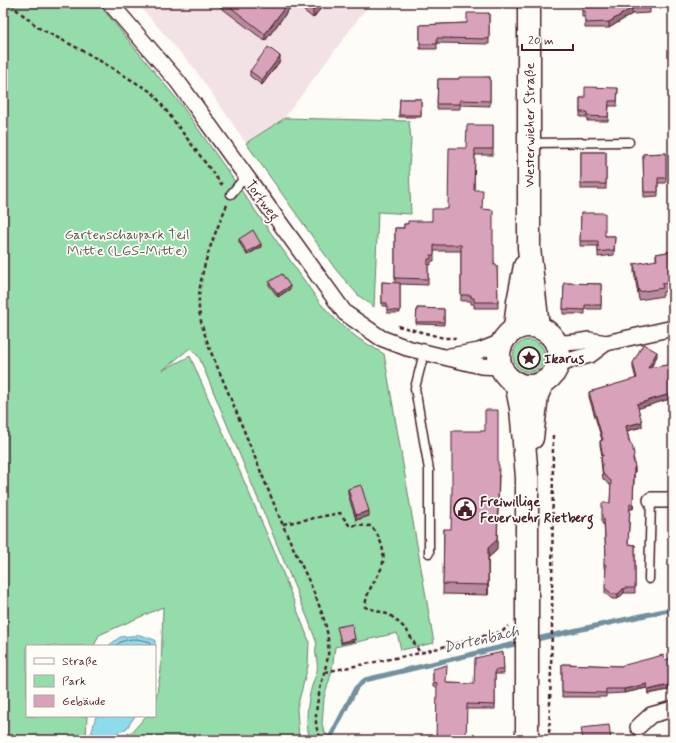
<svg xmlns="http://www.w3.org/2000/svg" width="676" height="743" font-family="Mynerve,sans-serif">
  <rect width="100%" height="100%" fill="#fdfcf7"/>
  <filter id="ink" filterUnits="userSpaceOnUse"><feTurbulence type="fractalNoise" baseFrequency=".025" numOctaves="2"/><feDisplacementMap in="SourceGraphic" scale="8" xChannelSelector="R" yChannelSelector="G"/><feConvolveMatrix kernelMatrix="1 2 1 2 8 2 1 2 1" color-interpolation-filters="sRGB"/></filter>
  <g filter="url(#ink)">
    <!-- built -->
    <polygon fill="#f2e1e5" points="137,3 370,3 285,117 246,143 194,68"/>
    <!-- green -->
    <g fill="#94dcaa" stroke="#6f7e6a">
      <path d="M3,3h95l82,100 140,200 20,21 19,15 25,15 50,289 -33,7 -4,-17 -62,14 -3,24 -8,27 -2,26 3,9 9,7h-22c-9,-11 -4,-41 0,-54 1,-5 4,-10 5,-15 2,-9 -4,-19 0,-27l-9,-25 -109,-262 -9,-9 -27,22 27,-14 88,204 31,81 -1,25 -11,42 2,32h-183l17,-9 13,-15h9v-13l6,-33 2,-63 -64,28 -5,11h-67v70h60l-1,24h-83z"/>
      <polygon points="285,118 409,121 411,140 409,167 411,214 378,212 374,307 358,295 336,270 246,143"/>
      <circle cx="529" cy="356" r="16"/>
    </g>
    <!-- water -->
    <g fill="#8ddbeb" stroke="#72909e">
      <polygon points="140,635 155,640 155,646 108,646 120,637"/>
      <polygon points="96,716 135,716 127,728 105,740 98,740 91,735"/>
    </g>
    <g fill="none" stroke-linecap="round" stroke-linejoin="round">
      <!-- shore -->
      <path stroke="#656a78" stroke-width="1" d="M115,646c10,-9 23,-8 35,-4l1,4"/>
      <!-- stream -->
      <g stroke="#72909e" stroke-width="5">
        <polyline points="532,640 673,609"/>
        <polyline points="329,740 356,688 365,680 523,642"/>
      </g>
      <!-- service casing -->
      <g stroke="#4a1f2b" stroke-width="11">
        <g id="service">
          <polyline points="530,143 629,142"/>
          <polyline points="231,194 246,176"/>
          <polyline points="424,353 415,388 429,470 429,553"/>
          <polyline points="649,579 651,500"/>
        </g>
      </g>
      <!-- minor casing -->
      <g stroke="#4a1f2b" stroke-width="18">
        <g id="minor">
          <polyline points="110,3 178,82 345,313 381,338 407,348 481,366 500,367"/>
          <polyline points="554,340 564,343 577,342 589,340 606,343 673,328"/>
          <polyline points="450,356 479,351 502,342"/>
          <polyline points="556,367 571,360 590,355 606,343"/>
          <polyline points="651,500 673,500"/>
          <polyline points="638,727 651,715 673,709"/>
        </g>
      </g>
      <!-- secondary casing -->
      <g stroke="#4a1f2b" stroke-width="25">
        <g id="secondary">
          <polyline points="529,3 529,248 538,327"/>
          <circle cx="529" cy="356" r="30"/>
          <polyline points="515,328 518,302 525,266"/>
          <polyline points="516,383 521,408 527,477 527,740"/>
          <polyline points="532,438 537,395 542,384"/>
        </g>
      </g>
      <!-- path -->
      <g stroke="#4a1f2b" stroke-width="2.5" stroke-dasharray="4 3" stroke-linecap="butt">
        <polyline points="12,3 17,10 39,28 87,53 153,93 222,185"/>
        <path d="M227,205c-13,30 -30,71 -28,103 1,15 7,29 11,42 25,57 48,116 72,173 14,33 33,66 43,100 3,10 4,23 3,33 -3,19 -23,72 -4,84"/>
        <polyline points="398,326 444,338 456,338"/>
        <path d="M283,524l57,-11 9,12 22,1c10,11 16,29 10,43 -7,15 -14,20 -16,38l25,8 16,14 14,24"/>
        <polyline points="325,672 420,653 503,631 508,626"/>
        <polyline points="549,740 552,629 553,434"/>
      </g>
      <!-- service -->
      <use href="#service" stroke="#fdfcf7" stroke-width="8"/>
      <!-- minor -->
      <use href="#minor" stroke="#fdfcf7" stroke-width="15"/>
      <!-- secondary -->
      <use href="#secondary" stroke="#fdfcf7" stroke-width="22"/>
    </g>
    <!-- wall -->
    <g fill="#b98ba0" stroke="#4a1f2b">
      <polygon points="215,3 325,3 313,18 294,3 265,41"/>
      <polygon points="582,3 650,3 650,13 632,14 609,28 585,28 585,17 582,17"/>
      <polygon points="489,13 489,44 437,43 437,49 420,49 420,25 467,23"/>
      <polygon points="280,61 262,85 250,76 250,71"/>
      <polygon points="490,77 490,106 460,105 460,109 437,109 438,79 459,79"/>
      <polygon points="618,88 617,106 609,106 608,121 587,121 587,117 580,117 580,98 585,98"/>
      <polygon points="400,99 421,99 421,117 399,117"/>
      <polygon points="493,125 493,155 475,155 474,190 482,209 493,245 494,265 497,265 498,308 474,308 474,304 471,304 471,301 461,301 461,251 434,251 434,261 431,261 431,265 428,265 428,285 400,284 400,313 387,313 387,306 382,306 382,282 395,283 395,228 404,228 404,224 408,224 432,221 448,209 466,148"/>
      <rect x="581" y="152" width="25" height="37"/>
      <polygon points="666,153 666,183 658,183 658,196 644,197 643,154"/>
      <polygon points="581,213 605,236 615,236 614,255 598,257 598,246 580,246"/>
      <polygon points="239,239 261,247 247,255 239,242"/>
      <polygon points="673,251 673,290 663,292 663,296 639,300 634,272 634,264 656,261 656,254"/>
      <polygon points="269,282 290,289 278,297 269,285"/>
      <polygon points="564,283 601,284 601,309 585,309 585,314 563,314"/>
      <polygon points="417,308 444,309 444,325 416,324"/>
      <polygon points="657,356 651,368 673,364 673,398 638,408 642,427 627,431 634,460 635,472 634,472 633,509 630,509 628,544 635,545 635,593 624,593 618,599 612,599 605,593 606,570 604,568 604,564 606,555 604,524 602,524 602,520 610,503 611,486 603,479 601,461 601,456 602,456 600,445 600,441 602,440 589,397 589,392 636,379 633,368 633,363"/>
      <rect x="671" y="448" width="2" height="30"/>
      <polygon points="348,489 369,516 356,520 348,494"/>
      <polygon points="444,529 497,550 488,558 488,595 443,594"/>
      <polygon points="503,652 504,674 495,674 495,709 467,709 437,687 433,687 433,669 447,683 474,684"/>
      <polygon points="673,658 673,689 648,694 647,688 624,693 606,694 606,697 562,697 562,664 621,666 665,660"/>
    </g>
    <!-- shaded-wall -->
    <g fill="#967182" stroke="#4a1f2b">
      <polygon points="288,3 294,3 265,41 265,34"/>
      <polygon points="319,3 325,3 313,18 313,10"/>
      <polygon points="632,8 632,14 609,28 609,22"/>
      <polygon points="280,56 280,61 262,85 262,80"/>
      <polygon points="261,244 261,247 247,255 247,252"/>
      <polygon points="290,286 290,289 278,297 278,294"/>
      <polygon points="657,352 657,356 648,373 648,368"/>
      <polygon points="673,393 673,398 637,409 637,404"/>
      <polygon points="642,422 642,427 626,431 626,426"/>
      <polygon points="635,467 635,472 634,472 633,509 634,468"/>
      <polygon points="499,475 497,550 488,558 488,595 488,548"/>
      <polygon points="369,511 369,516 356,520 356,515"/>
      <polygon points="624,588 624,593 618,599 618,594"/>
      <polygon points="355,639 355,641 341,644 341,642"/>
      <polygon points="647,684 647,688 624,693 624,689"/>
      <polygon points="673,684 673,689 648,694 648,690"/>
    </g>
    <!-- building -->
    <g fill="#d7a2ba" stroke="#4a1f2b">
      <polygon points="225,3 288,3 265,34"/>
      <polygon points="304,3 319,3 313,10"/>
      <polygon points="582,3 650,3 650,8 632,8 609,22 585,23 585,11 582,11"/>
      <polygon points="467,13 489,13 489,39 437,38 437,44 420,44 420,25 467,23"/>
      <polygon points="268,47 280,56 262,80 250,71"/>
      <polygon points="459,77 490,77 490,101 460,100 460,104 437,104 438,79 459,79"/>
      <polygon points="585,87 618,88 617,101 609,101 608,117 587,116 587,112 580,112 580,98 585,98"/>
      <polygon points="400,99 421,99 421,115 399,115"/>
      <polygon points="467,125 493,125 493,149 475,149 474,190 483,190 482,209 493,210 493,245 494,245 494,265 497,265 498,302 474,302 474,298 471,298 471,295 461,295 461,245 434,245 434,255 431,255 431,259 428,259 428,279 395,278 395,228 404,228 404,224 408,224 408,221 432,221 432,209 448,209 449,148 466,148"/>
      <rect x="581" y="152" width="25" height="32"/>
      <polygon points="666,153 666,178 658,178 658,192 644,192 643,154"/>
      <polygon points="581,213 605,213 605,236 615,236 614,250 598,252 598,241 580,241"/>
      <polygon points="253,230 261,244 247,252 239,239"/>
      <polygon points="673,251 673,282 662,284 663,288 639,292 634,264 657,260 656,254"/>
      <polygon points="282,274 290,286 278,294 269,282"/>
      <polygon points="382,282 400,283 400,311 387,310 387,303 382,303"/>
      <polygon points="564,283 601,284 601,305 585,305 585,310 563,309"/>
      <polygon points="417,308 444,309 444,322 416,322"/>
      <polygon points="643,344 657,352 648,368 673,364 673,393 637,404 642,422 626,426 629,441 632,445 634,454 633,459 635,467 634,468 633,504 630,504 628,544 635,545 635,588 624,588 618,594 612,594 605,588 606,565 604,564 604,557 606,555 604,519 602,520 602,503 610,503 611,481 603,474 601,456 603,456 600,441 603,440 589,392 637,378 633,363"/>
      <polygon points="485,410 498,410 498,465 499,465 497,540 488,548 488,585 443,584 444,529 451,529 452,494 452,431 485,431"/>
      <rect x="671" y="448" width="2" height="25"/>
      <polygon points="361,485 369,511 356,515 348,489"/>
      <polygon points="352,624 355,639 341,642 337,627"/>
      <polygon points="503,652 504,670 495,670 495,705 467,704 466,740 436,740 437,683 433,682 433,669 447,665 446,683 474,684 475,658"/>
      <polygon points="663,655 665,660 673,658 673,684 648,690 647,684 624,689 606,689 606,693 562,692 562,664 621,666"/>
      <polygon points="609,725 611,740 583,740 581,728"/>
      <rect x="666" y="736" width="7" height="4"/>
    </g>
  </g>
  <!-- icons -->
  <defs>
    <g id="sight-ring" transform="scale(1.15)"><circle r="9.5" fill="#fdfcf7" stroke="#4a1f2b" stroke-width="1.5"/><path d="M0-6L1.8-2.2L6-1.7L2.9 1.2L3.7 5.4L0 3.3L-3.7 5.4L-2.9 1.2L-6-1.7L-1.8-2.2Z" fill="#4a1f2b"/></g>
    <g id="civic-ring" transform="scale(1.15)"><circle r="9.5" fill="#fdfcf7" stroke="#4a1f2b" stroke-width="1.5"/><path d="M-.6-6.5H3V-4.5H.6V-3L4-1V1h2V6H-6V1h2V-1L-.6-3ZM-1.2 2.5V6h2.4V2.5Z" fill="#4a1f2b"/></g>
  </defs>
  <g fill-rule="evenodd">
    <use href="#sight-ring" x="529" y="358"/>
    <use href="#civic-ring" x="465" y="509"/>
  </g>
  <g text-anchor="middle" stroke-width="3.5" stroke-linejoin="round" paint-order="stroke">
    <!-- street labels -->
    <g font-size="14" fill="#4a1f2b" stroke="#fdfcf7">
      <text transform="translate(529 125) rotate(-90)" y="5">Westerwieher Straße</text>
      <text transform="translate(263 200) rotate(54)" y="5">Torfweg</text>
    </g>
    <!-- park labels -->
    <g font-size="14" fill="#605851" stroke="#fdfcf7">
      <text x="127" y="239">Gartenschaupark Teil<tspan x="127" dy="16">Mitte (LGS-Mitte)</tspan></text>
    </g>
    <!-- poi labels -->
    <g font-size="14" font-weight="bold" fill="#4a1f2b" stroke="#fdfcf7" text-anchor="start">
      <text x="544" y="363">Ikarus</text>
      <text x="480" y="506">Freiwillige<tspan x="480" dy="16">Feuerwehr Rietberg</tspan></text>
    </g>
    <!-- water labels -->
    <g font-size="15" font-style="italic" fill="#5e5765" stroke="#fdfcf7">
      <text transform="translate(481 639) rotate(-13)" y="5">Dortenbach</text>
    </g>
  </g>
  <!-- margin -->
  <rect width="676" height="743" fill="none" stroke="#fdfcf7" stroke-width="16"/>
  <rect x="8" y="8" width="660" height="727" fill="none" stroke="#4a1f2b" stroke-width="1.5" filter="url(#ink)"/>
  <!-- legend -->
  <rect x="26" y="645" width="130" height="72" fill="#fdfcf7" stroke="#b5a4a5"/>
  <rect x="34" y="658" width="20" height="6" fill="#fdfcf7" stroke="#b5a4a5"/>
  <text x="62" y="665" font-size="12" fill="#4a1f2b">Straße</text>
  <rect x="34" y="675" width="20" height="12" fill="#94dcaa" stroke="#b5a4a5"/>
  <text x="62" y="685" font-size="12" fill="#4a1f2b">Park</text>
  <rect x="34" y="695" width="20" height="12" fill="#d7a2ba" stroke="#b5a4a5"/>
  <text x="62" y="705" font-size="12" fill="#4a1f2b">Gebäude</text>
  <!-- scale -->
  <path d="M522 44v6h51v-6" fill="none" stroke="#4a1f2b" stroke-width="2"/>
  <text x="528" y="44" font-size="12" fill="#4a1f2b" stroke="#fdfcf7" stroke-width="3" paint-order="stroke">20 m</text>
</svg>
